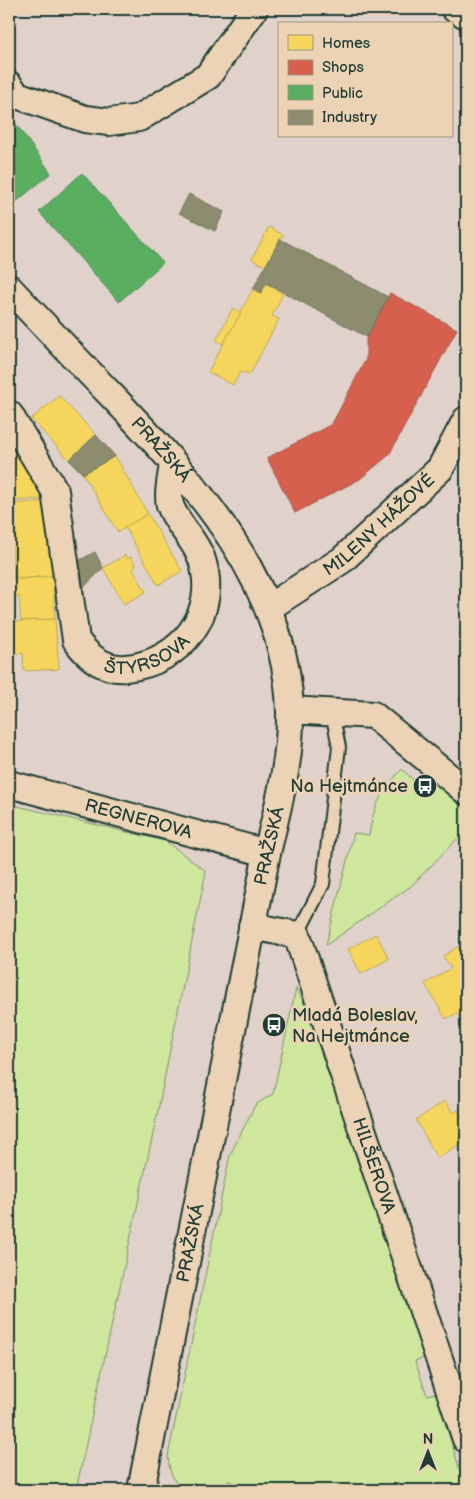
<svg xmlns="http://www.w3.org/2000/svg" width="475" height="1499" font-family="'Balsamiq Sans',sans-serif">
  <rect width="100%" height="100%" fill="#e0d1cb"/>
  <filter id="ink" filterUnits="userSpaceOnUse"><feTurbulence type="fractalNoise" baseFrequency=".02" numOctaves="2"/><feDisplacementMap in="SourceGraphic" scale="10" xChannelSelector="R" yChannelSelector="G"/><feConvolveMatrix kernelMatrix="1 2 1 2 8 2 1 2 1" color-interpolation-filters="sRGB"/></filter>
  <g filter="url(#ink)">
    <!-- green -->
    <g fill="#cee79d" stroke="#769268">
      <path d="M402,769l24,24 10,-9 30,27v19l-55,56 -85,59 28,-112 15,2c6,-33 11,-41 33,-66z"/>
      <polygon points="9,804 165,841 206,871 157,1115 76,1490 9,1490"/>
      <path d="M296,988l19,36 110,333 -10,4 12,34 9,-2 30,97h-199l-39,-9 -8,9h-38c-10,-10 -13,-20 -14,-34l62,-301 25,-50 18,-11z"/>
    </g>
    <!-- homes -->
    <g fill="#f6d55c" stroke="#b6a750">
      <polygon points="269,227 283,235 266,267 252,259"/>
      <polygon points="266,283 283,294 272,316 279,319 250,374 240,372 233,385 208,372 253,289 261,293"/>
      <polygon points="233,308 241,313 223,344 216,340"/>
      <polygon points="59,396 96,435 69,460 31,419"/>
      <polygon points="9,437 47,499 9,501"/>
      <polygon points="115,456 148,514 118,532 83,474"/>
      <polygon points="48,501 53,576 14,579 9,504"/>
      <polygon points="148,514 182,571 158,585 125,527"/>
      <polygon points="125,555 127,559 131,557 136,566 133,569 146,592 124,604 103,568"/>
      <polygon points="53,576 55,619 21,621 19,596 9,598 9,580"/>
      <polygon points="55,619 59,669 24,671 23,653 15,654 14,640 9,640 9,622"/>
      <polygon points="376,934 389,959 361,974 348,949"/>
      <polygon points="466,942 466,1022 463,1024 457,1013 446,1019 425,984 451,968 443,956"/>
      <polygon points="445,1101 453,1113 458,1110 466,1123 462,1127 466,1140 437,1158 416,1120"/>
    </g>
    <!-- shops -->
    <polygon fill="#d6604d" stroke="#9f5646" points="390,293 457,329 389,455 360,479 295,513 267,458 332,424 366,359 366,338"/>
    <!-- public -->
    <g fill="#5aae61" stroke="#488c54">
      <polygon points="9,114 51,173 15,203 9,196"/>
      <polygon points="82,173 163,263 119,302 39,212"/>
    </g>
    <!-- industry -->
    <g fill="#8c8c6e" stroke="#6b745d">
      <polygon points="189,194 224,212 215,231 179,213"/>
      <polygon points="280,239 388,297 367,337 266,283 261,293 253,289"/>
      <polygon points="96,435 115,456 83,474 69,460"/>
      <polygon points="95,552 103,568 81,590 78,561"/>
      <polygon points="466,693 466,708 459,699"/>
    </g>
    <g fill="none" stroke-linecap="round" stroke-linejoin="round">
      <!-- service casing -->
      <g stroke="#1f3d34" stroke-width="16">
        <polyline id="service" points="297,935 323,884 339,747 332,712"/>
      </g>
      <!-- minor casing -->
      <g stroke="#1f3d34" stroke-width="30">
        <g id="minor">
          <polyline points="455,9 466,15"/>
          <polyline points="9,85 17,95 85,119 109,122 139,118 208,76 254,9"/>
          <path id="s1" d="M9,288c35,37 69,73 104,109 83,87 174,187 177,315 1,48 -12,94 -23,141l-126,637"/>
          <path id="s2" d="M9,414l46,77 21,149c12,17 28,30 50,28 55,-5 95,-56 75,-111 -7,-18 -25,-34 -31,-52 -3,-11 2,-31 3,-42"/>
          <path id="s3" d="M268,608l74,-48 98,-91 26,-49"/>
          <polyline points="290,710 373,715 466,791"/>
          <path id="s4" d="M9,784l258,69"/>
          <path id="s5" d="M252,926l45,9 169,504"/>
        </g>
      </g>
      <!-- service -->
      <use href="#service" stroke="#edd3b5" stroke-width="12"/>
      <!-- minor -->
      <use href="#minor" stroke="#edd3b5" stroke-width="26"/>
    </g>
  </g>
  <!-- icons -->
  <defs>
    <g id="bus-disc" transform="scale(1.25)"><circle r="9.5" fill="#1f3d34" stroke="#edd3b5"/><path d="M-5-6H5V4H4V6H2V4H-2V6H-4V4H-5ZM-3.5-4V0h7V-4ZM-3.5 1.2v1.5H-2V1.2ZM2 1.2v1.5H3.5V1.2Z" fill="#fff"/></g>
  </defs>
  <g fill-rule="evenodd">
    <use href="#bus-disc" x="425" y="786"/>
    <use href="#bus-disc" x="274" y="1025"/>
  </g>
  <g text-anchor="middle" stroke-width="5" stroke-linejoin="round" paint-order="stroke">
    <!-- street labels -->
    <g font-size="18" fill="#1f3d34" stroke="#edd3b5">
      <text dy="6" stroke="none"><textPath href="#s1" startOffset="222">PRAŽSKÁ</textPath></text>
      <text dy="6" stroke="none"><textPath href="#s3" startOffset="139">MILENY HÁŽOVÉ</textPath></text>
      <text dy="6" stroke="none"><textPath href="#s2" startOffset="324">ŠTYRSOVA</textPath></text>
      <text dy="6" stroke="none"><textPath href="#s4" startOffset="134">REGNEROVA</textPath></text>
      <text transform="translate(269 846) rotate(-77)" y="6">PRAŽSKÁ</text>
      <text dy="6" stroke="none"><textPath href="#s5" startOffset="289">HILŠEROVA</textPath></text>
      <text transform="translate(190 1243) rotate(-79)" y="6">PRAŽSKÁ</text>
    </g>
    <!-- poi labels -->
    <g font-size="18" fill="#1f3d34" stroke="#edd3b5" text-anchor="end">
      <text x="408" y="792">Na Hejtmánce</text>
      <text x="292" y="1021" text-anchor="start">Mladá Boleslav,<tspan x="292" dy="21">Na Hejtmánce</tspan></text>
    </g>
  </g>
  <!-- margin -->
  <rect width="475" height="1499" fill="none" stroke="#edd3b5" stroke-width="30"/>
  <rect x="15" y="15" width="445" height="1469" fill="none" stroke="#1f3d34" stroke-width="2" filter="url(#ink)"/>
  <!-- legend -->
  <rect x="278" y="22" width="175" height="115" fill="#edd3b5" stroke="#9b9781"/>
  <rect x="288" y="35" width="25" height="15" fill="#f6d55c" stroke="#9b9781"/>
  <text x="322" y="48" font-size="15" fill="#1f3d34">Homes</text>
  <rect x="288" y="60" width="25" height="15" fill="#d6604d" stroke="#9b9781"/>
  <text x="322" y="72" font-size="15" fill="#1f3d34">Shops</text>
  <rect x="288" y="85" width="25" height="15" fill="#5aae61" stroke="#9b9781"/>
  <text x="322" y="98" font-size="15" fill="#1f3d34">Public</text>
  <rect x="288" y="110" width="25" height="15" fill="#8c8c6e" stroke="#9b9781"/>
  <text x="322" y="122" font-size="15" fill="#1f3d34">Industry</text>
  <!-- north arrow -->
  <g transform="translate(428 1452)" stroke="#edd3b5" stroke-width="4" paint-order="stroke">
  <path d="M0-4L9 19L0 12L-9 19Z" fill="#1f3d34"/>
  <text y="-8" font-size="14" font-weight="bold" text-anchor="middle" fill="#1f3d34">N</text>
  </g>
</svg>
